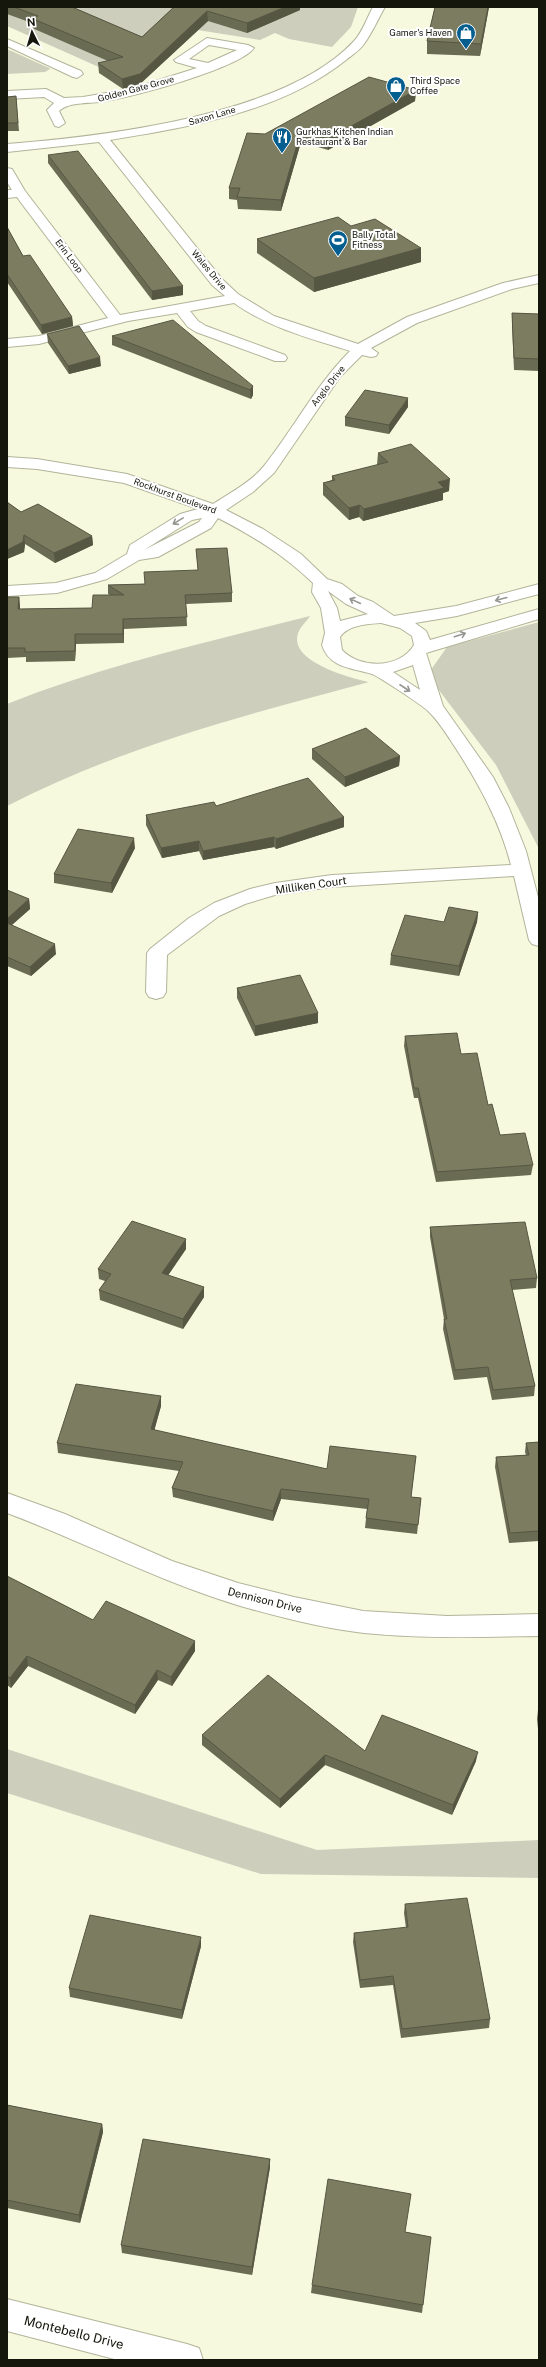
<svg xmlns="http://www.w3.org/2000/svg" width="546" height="2367" font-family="'Public Sans',sans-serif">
  <rect width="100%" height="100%" fill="#f7f9de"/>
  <!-- green -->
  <g fill="#cdcebc">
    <polygon points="7,7 358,7 351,27 332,47 289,39 275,33 260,40 160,24 101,68 7,26"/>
    <polygon points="7,49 49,68 50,69 45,72 7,74"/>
    <path d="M310,616c-3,5 -9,10 -11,15 -14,30 52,47 70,51 -123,33 -248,65 -362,124v-102c98,-39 201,-62 303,-88z"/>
    <polygon points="539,622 539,849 496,765 435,685 430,671 447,647"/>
    <polygon points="7,1749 317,1850 539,1840 539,1878 261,1874 7,1793"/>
  </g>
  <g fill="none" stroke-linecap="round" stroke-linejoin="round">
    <!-- minor casing -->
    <g stroke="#b2b49a" stroke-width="2">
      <g id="minor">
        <path d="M373,7h12c-7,12 -13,26 -21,37 -4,6 -12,11 -18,16 -65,52 -156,67 -236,80l112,139 16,15 36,22 84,28 49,-27 96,-34 36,-8v8l-27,6 -95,34 -46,25 7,5 -2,3 -5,1 -9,-2 -22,22 -66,96 -21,19 -27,18 37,19 38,25 26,25 15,5 16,12 15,6 21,14 62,-10 83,-22v10l-82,22 -42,7 11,8 4,9 109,-31v10l-113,34 17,53 50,71 16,31 17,43 13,50v45l-7,-2 -3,-4 -15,-64 -182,11 -57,8 -30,9 -26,12 -52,39 -1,37 -3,5 -7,2 -7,-2 -3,-5 1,-39 3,-4 39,-31 25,-15 36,-14 25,-6 57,-8 179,-10c-11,-43 -32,-81 -56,-118 -8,-12 -17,-27 -27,-36 -6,-6 -50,-35 -56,-37 -19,-6 -43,-6 -50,-29l3,-12 -4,-25 -9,-16 1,-9c-29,-28 -60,-47 -95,-65l-7,10 -53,29 -19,3 -32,19 -50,14 -50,3v-10l49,-3 39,-10 32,-19 3,-9 50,-31 18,-5 -74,-26 -87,-14 -30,-2v-10l30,2 90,15 86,30c17,-11 38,-22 51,-38 30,-38 52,-81 86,-115 -41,-13 -81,-23 -116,-48l-44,8 8,10 8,5 79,29 2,3 -2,3h-10l-79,-29 -8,-5 -11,-14 -49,8 -89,23 -32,3v-8l32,-3 69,-18 -86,-114 -5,-7 -10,1v-8h5l-5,-8v-14l5,1 13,22 95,124 105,-19 -13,-11 -113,-143 -92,10v-8c97,-8 278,-28 347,-103 8,-8 13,-23 19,-34zM202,518l-3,4 -55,28 48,-30zM328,591l18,13 22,10 -28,7 -3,-13zM381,623l19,5 12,8 2,9c-14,24 -54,24 -72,5l-2,-13c8,-12 27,-13 41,-14zM413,665l7,25 -27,-18z"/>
        <path d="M207,38l41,7 6,3c-14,20 -121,49 -148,53 -14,3 -36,0 -47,10l6,12 -6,4 -4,-1 -8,-16 7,-7 -10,-6 -37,2v-8l39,-2 18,9 19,-1 47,-8 67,-21 -21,-6 -2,-2zM209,45l28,5 -29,13 -19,-4z"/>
        <polygon points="7,39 81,71 83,74 77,78 73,77 7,46"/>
        <path d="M7,1493l58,21 107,47 66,22 56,14 69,14 84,5 92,-2v22c-58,1 -117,3 -175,-3 -38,-4 -89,-17 -127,-28 -79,-24 -153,-63 -230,-92z"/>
        <polygon points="7,2299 187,2344 199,2348 203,2360 118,2360 7,2331"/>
      </g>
    </g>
    <!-- minor -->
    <use href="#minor" fill="#fff" fill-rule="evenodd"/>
  </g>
  <!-- wall -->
  <g fill="#6a6b53">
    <polygon points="7,7 72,7 142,37 174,7 300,10 247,33 208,21 140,84 123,89 99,73 98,63 108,61 32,28 32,23 7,14"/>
    <polygon points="435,7 489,7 480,56 427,54 427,41"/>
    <polygon points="416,90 415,101 328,150 301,142 281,211 238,209 237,200 229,199 229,188 265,134"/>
    <polygon points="16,96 19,131 7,131 7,97"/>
    <polygon points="48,155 183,286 183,295 152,300 48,163"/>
    <polygon points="351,226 421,248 421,262 314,292 257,253 257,239"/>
    <polygon points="7,227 23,256 72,317 73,326 42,334 7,282"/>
    <polygon points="512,313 539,314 539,371 514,370 512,325"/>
    <polygon points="47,334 101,366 69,374 48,343"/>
    <polygon points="112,336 253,386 253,395 251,399 112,345"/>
    <polygon points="408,407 389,434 345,426 345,417"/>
    <polygon points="378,453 449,491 443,493 443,500 363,521 359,517 349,520 323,495 323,483 332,480 332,476 377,465"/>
    <polygon points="7,502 21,512 92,536 93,545 55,563 25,544 24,552 7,559"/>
    <polygon points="196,549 232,593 232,602 186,604 187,626 124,629 124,643 76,644 75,661 26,662 26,657 7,658 7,597 19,597 20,609 92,608 110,595 108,594 108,585 145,584 198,570"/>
    <polygon points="312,749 400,756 399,766 345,787 312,759"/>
    <polygon points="216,806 344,827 276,849 274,847 203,860 199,851 162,858 146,825 146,815"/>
    <polygon points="135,848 112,893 54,883 54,874"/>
    <polygon points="7,890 29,899 30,909 12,925 56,954 31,976 7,966"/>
    <polygon points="478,912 477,922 459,976 390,965 391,955 444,922"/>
    <polygon points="237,988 318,1013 318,1023 255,1036 237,998"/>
    <polygon points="405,1036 461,1054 488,1105 500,1135 533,1165 531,1175 436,1182 418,1098 414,1098 404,1046"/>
    <polygon points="430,1227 537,1278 536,1288 512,1290 535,1386 534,1396 492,1400 487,1377 454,1380 443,1329 444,1319 430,1237"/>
    <polygon points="186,1239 186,1249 168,1275 204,1297 183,1329 100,1300 99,1290 105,1281 99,1279 98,1269"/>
    <polygon points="161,1396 161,1406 154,1430 327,1469 416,1456 411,1497 421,1498 417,1534 365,1528 367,1509 281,1499 273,1521 173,1497 172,1488 179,1471 58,1453 57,1443"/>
    <polygon points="539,1442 539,1541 509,1543 495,1467 496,1457 526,1455 525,1452 526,1443"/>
    <polygon points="7,1576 93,1620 195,1651 172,1686 158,1680 135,1714 28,1666 11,1688 7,1685"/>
    <polygon points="538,1710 539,1710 539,1739 537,1719"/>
    <polygon points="202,1735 365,1751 476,1761 452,1815 325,1765 280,1808 202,1745"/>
    <polygon points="405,1904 490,2019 489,2028 401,2038 393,1985 360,1988 353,1942 354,1933 406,1928 404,1913"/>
    <polygon points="201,1946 182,2019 70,1997 69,1988"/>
    <polygon points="7,2105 102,2124 103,2132 80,2223 7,2208"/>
    <polygon points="270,2159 270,2167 252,2275 122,2253 121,2245"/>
    <polygon points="406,2232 431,2237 422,2313 311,2293 312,2285"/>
  </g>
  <!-- shaded-wall -->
  <g fill="#565743">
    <polygon points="285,7 300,7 300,10 247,33 247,23"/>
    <polygon points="488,7 489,7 480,56 481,44"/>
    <polygon points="207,11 208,21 140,84 123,89 122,79"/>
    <polygon points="416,90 415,101 328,150 328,139"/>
    <polygon points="301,131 301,142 281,211 281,200"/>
    <polygon points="421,248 421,262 314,292 314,278"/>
    <polygon points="183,286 183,295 152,300 152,291"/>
    <polygon points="72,317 73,326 42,334 41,325"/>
    <polygon points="100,357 101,366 69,374 68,366"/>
    <polygon points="253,386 253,395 251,399 250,390"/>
    <polygon points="408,398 408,407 389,434 389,425"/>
    <polygon points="450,479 449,491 443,493 443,500 363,521 364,509 438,482"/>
    <polygon points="360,505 359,517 349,520 349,508"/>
    <polygon points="24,535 25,544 24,552 7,559 7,550"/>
    <polygon points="92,536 93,545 55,563 54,553"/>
    <polygon points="19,597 20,606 19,619 18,609"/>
    <polygon points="123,619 124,629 124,643 123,634"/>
    <polygon points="75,634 76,644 75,661"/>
    <polygon points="400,756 399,766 345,787 345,777"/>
    <polygon points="344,817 344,827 276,849 276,839"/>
    <polygon points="274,837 274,847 203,860 203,851"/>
    <polygon points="134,838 135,848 112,893 111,883"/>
    <polygon points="199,841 199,851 162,858 161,848"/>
    <polygon points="29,899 30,909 7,929 7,919"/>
    <polygon points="478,912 477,922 459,976 459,966"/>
    <polygon points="55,944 56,954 31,976 30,967"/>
    <polygon points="318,1013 318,1023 255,1036 255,1026"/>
    <polygon points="186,1239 186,1249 163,1283 162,1273"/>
    <polygon points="204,1287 204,1297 183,1329 183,1319"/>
    <polygon points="161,1396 161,1406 152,1439 151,1429"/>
    <polygon points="281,1489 281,1499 273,1521 273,1511"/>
    <polygon points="195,1641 195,1651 172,1686 171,1677"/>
    <polygon points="27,1656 28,1666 11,1688 10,1678"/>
    <polygon points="157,1670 158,1680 135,1714 135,1705"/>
    <polygon points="478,1752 476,1761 452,1815 453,1805"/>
    <polygon points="325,1755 325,1765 280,1808 280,1799"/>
    <polygon points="201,1937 201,1946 182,2019 182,2010"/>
    <polygon points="102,2124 103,2132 80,2223 79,2215"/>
    <polygon points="270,2159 270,2167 252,2275 252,2267"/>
  </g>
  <!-- building -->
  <g fill="#7b7c60" stroke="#565743">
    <polygon points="14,7 72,7 142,37 174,7 285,7 247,23 207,11 140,74 122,79 98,63 123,57 31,18 38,16"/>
    <polygon points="435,7 488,7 481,44 427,41"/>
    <polygon points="369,77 416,90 328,139 301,131 281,200 237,197 240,188 229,188 247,133 265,134"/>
    <polygon points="16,96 18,123 7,123 7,97"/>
    <polygon points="78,151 183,286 152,291 48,155"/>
    <polygon points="338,217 351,226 375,219 421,248 314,278 257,239"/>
    <polygon points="7,227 23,256 30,255 72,317 41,325 7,274"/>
    <polygon points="512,313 539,314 539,359 514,358"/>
    <polygon points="173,320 253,386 250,390 112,336"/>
    <polygon points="79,326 100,357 68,366 47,334"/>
    <polygon points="365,390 408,398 389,425 345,417"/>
    <polygon points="411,444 450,479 438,482 444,488 364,509 360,505 349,508 323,483 335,480 332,476 388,462 378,453"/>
    <polygon points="7,502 21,512 38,504 92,536 54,553 24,535 23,542 7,550"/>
    <polygon points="227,548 232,593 185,595 187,617 123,619 123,634 75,634 75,651 25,652 25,648 7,648 7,597 19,597 18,609 92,608 93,595 124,595 108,585 145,584 144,572 198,570 196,549"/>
    <polygon points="366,728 400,756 345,777 312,749"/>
    <polygon points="308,778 344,817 276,839 274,837 203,851 199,841 161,848 146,815 214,802 216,806"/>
    <polygon points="78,829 134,838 111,883 54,874"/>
    <polygon points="7,890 29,899 7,919"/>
    <polygon points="449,907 478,912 459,966 391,955 405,915 444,922"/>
    <polygon points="7,923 55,944 30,967 7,957"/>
    <polygon points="300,975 318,1013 255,1026 237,988"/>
    <polygon points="457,1033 461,1054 477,1053 488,1105 492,1104 500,1135 525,1133 533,1165 437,1172 418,1088 414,1088 405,1036"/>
    <polygon points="132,1221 186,1239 162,1273 204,1287 183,1319 99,1290 111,1274 98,1269"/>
    <polygon points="525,1222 537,1278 510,1280 535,1386 493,1390 488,1367 455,1370 444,1319 447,1319 430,1227"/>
    <polygon points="76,1384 161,1396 151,1429 327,1469 330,1446 416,1456 411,1497 421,1498 418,1525 366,1518 369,1499 281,1489 273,1511 172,1488 183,1462 57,1443"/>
    <polygon points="539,1442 539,1531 510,1533 496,1457 529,1455 526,1443"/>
    <polygon points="7,1576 93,1620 106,1601 195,1641 171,1677 157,1670 135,1705 27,1656 10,1678 7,1676"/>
    <polygon points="268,1675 365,1751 382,1715 478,1752 453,1805 325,1755 280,1799 202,1735"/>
    <polygon points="467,1898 490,2019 402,2029 393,1976 360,1980 354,1933 408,1927 405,1904"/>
    <polygon points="90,1915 201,1937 182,2010 69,1988"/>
    <polygon points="7,2105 102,2124 79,2215 7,2200"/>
    <polygon points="143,2139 270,2159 252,2267 121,2245"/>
    <polygon points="328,2179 411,2194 405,2232 431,2237 423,2305 312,2285"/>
  </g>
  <!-- one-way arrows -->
  <defs><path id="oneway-shaft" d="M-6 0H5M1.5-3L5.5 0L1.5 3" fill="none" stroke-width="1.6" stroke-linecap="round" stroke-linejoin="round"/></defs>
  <g stroke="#969692">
    <use href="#oneway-shaft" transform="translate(178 521) rotate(149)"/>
    <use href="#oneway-shaft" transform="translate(501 599) rotate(165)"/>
    <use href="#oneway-shaft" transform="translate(355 601) rotate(-155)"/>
    <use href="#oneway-shaft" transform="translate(460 635) rotate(-18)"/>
    <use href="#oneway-shaft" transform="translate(405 688) rotate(33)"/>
  </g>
  <!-- icons -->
  <defs>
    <g id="shop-pin" transform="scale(1)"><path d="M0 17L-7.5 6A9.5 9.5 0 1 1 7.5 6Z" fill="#045e8f" stroke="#fff"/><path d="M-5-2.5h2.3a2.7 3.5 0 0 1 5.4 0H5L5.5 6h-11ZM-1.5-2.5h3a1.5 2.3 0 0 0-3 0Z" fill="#fff"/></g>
    <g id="restaurant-pin" transform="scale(1)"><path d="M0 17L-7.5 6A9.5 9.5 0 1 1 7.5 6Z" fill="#045e8f" stroke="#fff"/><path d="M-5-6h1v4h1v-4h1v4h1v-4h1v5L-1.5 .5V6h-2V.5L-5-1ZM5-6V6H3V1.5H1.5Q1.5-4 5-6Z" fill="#fff"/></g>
    <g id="stadium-pin" transform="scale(1)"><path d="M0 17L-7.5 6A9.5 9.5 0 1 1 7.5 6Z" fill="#045e8f" stroke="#fff"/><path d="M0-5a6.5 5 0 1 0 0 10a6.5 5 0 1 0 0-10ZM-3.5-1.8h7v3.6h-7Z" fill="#fff"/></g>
  </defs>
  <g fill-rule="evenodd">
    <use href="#shop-pin" x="466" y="33"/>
    <use href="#shop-pin" x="396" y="86"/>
    <use href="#restaurant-pin" x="282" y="137"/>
    <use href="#stadium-pin" x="338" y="240"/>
  </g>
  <g text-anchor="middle" stroke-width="4" stroke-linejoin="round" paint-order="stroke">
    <!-- far-poi labels -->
    <g font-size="9" fill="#15160c" stroke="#fff" text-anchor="start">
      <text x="452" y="36" text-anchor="end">Gamer's Haven</text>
      <text x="410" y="84">Third Space<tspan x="410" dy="10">Coffee</tspan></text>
      <text x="296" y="135">Gurkhas Kitchen Indian<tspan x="296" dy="10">Restaurant &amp; Bar</tspan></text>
      <text x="352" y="238">Bally Total<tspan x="352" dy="10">Fitness</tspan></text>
    </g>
    <!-- far-street labels -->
    <g font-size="9" fill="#15160c" stroke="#fff">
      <text transform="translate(136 89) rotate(-15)" y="3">Golden Gate Grove</text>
      <text transform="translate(212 116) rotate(-16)" y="3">Saxon Lane</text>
      <text transform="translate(69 256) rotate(53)" y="3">Erin Loop</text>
      <text transform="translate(209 270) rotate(50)" y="3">Wales Drive</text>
      <text transform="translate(328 386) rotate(-52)" y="3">Anglo Drive</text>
      <text transform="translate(175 496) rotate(20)" y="3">Rockhurst Boulevard</text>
    </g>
    <!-- street labels -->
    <g font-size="11" fill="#15160c" stroke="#fff">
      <text transform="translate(311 885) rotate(-8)" y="4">Milliken Court</text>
      <text transform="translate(265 1600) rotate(14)" y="4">Dennison Drive</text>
    </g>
    <!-- near-street labels -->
    <g font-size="13" fill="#15160c" stroke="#fff">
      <text transform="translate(74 2332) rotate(14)" y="5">Montebello Drive</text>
    </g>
  </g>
  <!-- border -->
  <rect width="546" height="2367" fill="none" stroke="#15160c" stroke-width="16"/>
  <!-- north arrow -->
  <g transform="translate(32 32) rotate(355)" stroke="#ffffff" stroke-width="3" paint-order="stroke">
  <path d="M0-3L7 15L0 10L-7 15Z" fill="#15160c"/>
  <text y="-6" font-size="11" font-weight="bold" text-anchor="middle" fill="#15160c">N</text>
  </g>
</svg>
